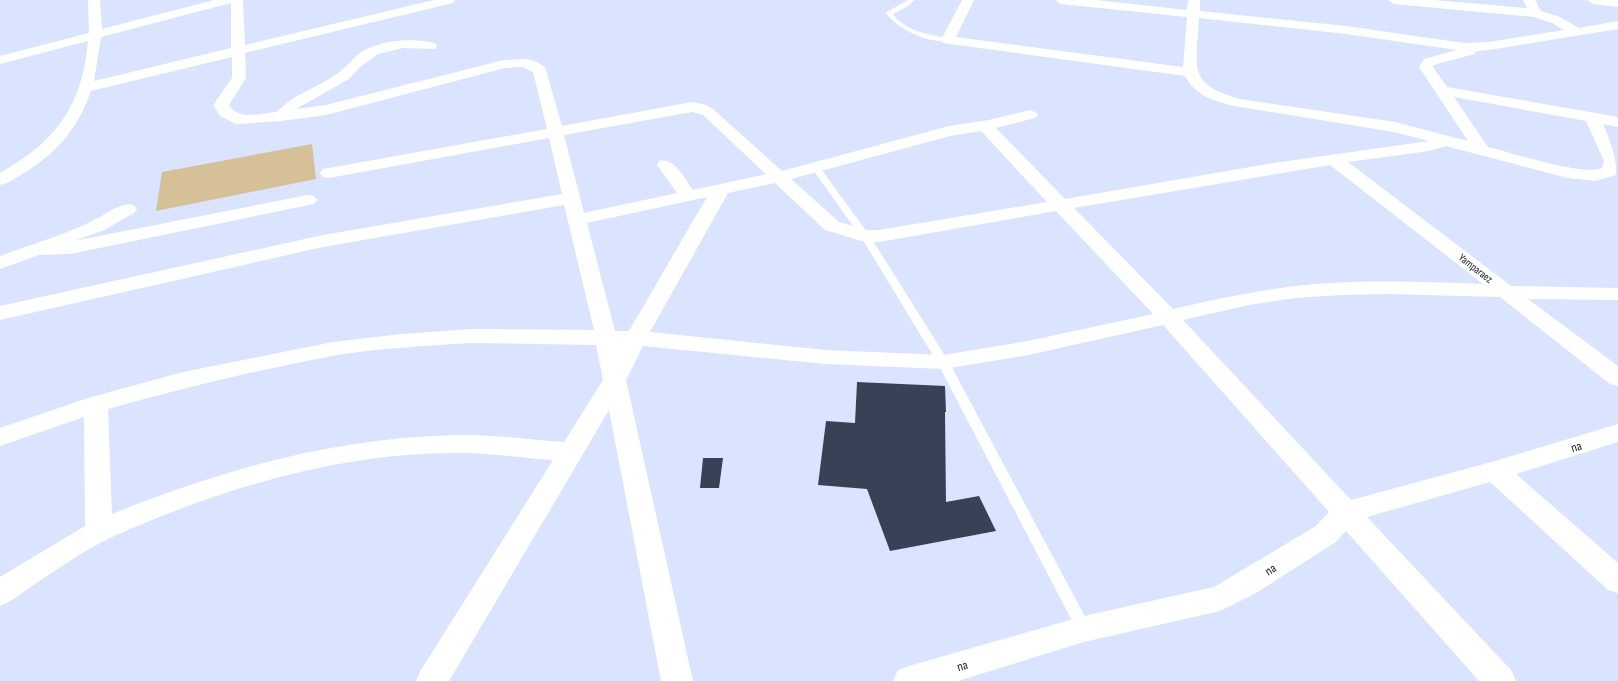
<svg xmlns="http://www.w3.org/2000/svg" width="1618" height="681" font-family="'Sofia Sans Condensed',sans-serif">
  <rect width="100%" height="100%" fill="#dae4ff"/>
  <!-- green -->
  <polygon fill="#d6c097" points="312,144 316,179 156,211 162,172"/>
  <!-- building -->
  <g fill="#394156">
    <polygon points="857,382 945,386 946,412 945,412 946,502 979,496 996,531 890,551 867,489 818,485 826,421 855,423"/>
    <polygon points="703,458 723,458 719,488 700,488"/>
  </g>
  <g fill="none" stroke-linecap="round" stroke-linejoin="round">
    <!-- service -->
    <g fill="#fff" fill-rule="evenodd">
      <path d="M908,0h7l-7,6 -15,8c13,18 36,20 57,25v2c-20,3 -52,-11 -64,-28l1,-1z"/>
      <polygon points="815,164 818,165 870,236 949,362 1089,624 1092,629 1089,634 1084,636 1079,634 937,362 861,237 811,167"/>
    </g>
    <!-- minor -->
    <g fill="#fff" fill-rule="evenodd">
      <path d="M88,0h12l2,29 112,-29h29l2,45 189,-45h21l-2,3 -208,50 1,25 -17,27c8,16 33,8 48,7 19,-20 41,-24 61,-39 11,-7 18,-20 31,-25 19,-8 45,-10 66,-5l2,3 -2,3 -32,-1 -25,6 -19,14 -10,11 -53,30 30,-4 178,-45 23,-1 10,3 8,5 17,59 130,-24 14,3 7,4 69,62 167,-45 40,-6 41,-10 5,2 3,3 -3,3 -39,10 69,71 209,-36 155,-22 -35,-9 -160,-26c-21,-5 -39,-11 -49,-30l-242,-33 -2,-3 21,-40h12l-18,37 227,30 4,-50 -126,-13 -6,-4h41l91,10 1,-10h12v11l146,15 118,17 25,-1 75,-12 -12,-7 -18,-6 -140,-13 -6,-4h46l93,8 -4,-8h12l6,11 19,6 19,11 39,-7v8l-129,21 -13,1 -2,3 -40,11 -1,2 14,20 171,30v10l-15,-3c6,13 15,37 13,51l-21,6 -27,-3 -122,-32 -17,5 -81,11 163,124 107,2v12l-90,-1 90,67v20l-8,-2 -110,-87 -113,-3 -46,1 -46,3 -46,7 -66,15 168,180 144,-39 123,-37v18l-102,32 102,89v30l-10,-3 -118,-108 -123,35 144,153 5,11h-37l-133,-150 -10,11 -80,51 -36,18 -136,31 -126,39h-65l5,-11 11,-4 175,-50 130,-29 102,-61 13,-14 -166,-187 -135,30 -85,14 -117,-5 -183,-18 -17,34 67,301h-32l-52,-271 -160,271h-33l5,-11 132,-210c-31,-2 -62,-7 -93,-7 -120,-1 -241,36 -350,85 -24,11 -49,29 -72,44 -13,8 -23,18 -38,24v-29l85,-51 -1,-109 -84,29v-18l88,-30 95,-26 150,-30 68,-8 70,-5 123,1 -30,-125 -241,42 -323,73v-14l323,-71 239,-41 -13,-56 -220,40 -6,-1 -3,-4 3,-4 6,-1 218,-39 -14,-57 -10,-5 -18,1 -179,47 -45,6 -45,3 -16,-8 -7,-11 19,-27v-21l-141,34c-12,35 -32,60 -64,80 -8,5 -17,12 -27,14v-12c56,-32 82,-66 88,-132l-88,23v-8l89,-23zM231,3v45l-137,33 7,-44zM1199,18l147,16 111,16 -33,9 -5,8 49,74 -73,-19 -155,-23c-55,-15 -43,-33 -41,-81zM1454,97l132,24 18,40 -2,7c-18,9 -92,-16 -114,-21zM692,112l11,3 63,59 -73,16c-9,-12 -18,-33 -34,-29l-2,4 20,28 -93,20 -20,-78zM981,131l66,71 -168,28h-13l-27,-8 -48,-43 159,-43zM1330,165l153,119c-63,-2 -126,-5 -188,2 -41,5 -82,14 -122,23l-99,-101zM775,183l50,47 40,12h14l177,-31 97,103 -125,27 -85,14 -117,-5 -176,-18 78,-139zM707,197l-78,134h-14l-28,-108zM471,343l125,2 7,35 -39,62c-35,-2 -71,-8 -106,-7 -120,2 -234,34 -346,79l-4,-105c74,-21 149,-39 224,-53 46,-8 93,-10 139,-13z"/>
      <polygon points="1587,0 1618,0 1618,7 1593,4"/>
      <path d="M308,195l6,1 3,4 -3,4 -244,50 -31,1 -39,14v-13c32,-12 68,-22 98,-38 11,-6 23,-16 36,-13l3,4 -3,4 -30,17 -30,11z"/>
    </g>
  </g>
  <g text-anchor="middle" stroke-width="4" stroke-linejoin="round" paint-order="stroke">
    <!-- street labels -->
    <g font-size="11" fill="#181b25" stroke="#fff">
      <text transform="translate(1476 268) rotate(38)" y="4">Yamparaez</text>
    </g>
    <!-- near-street labels -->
    <g font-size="13" fill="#181b25" stroke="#fff">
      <text transform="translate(1576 446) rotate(-17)" y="5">na</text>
      <text transform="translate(1270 569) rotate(-32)" y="5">na</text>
      <text transform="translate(962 665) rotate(-17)" y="5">na</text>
    </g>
  </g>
</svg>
